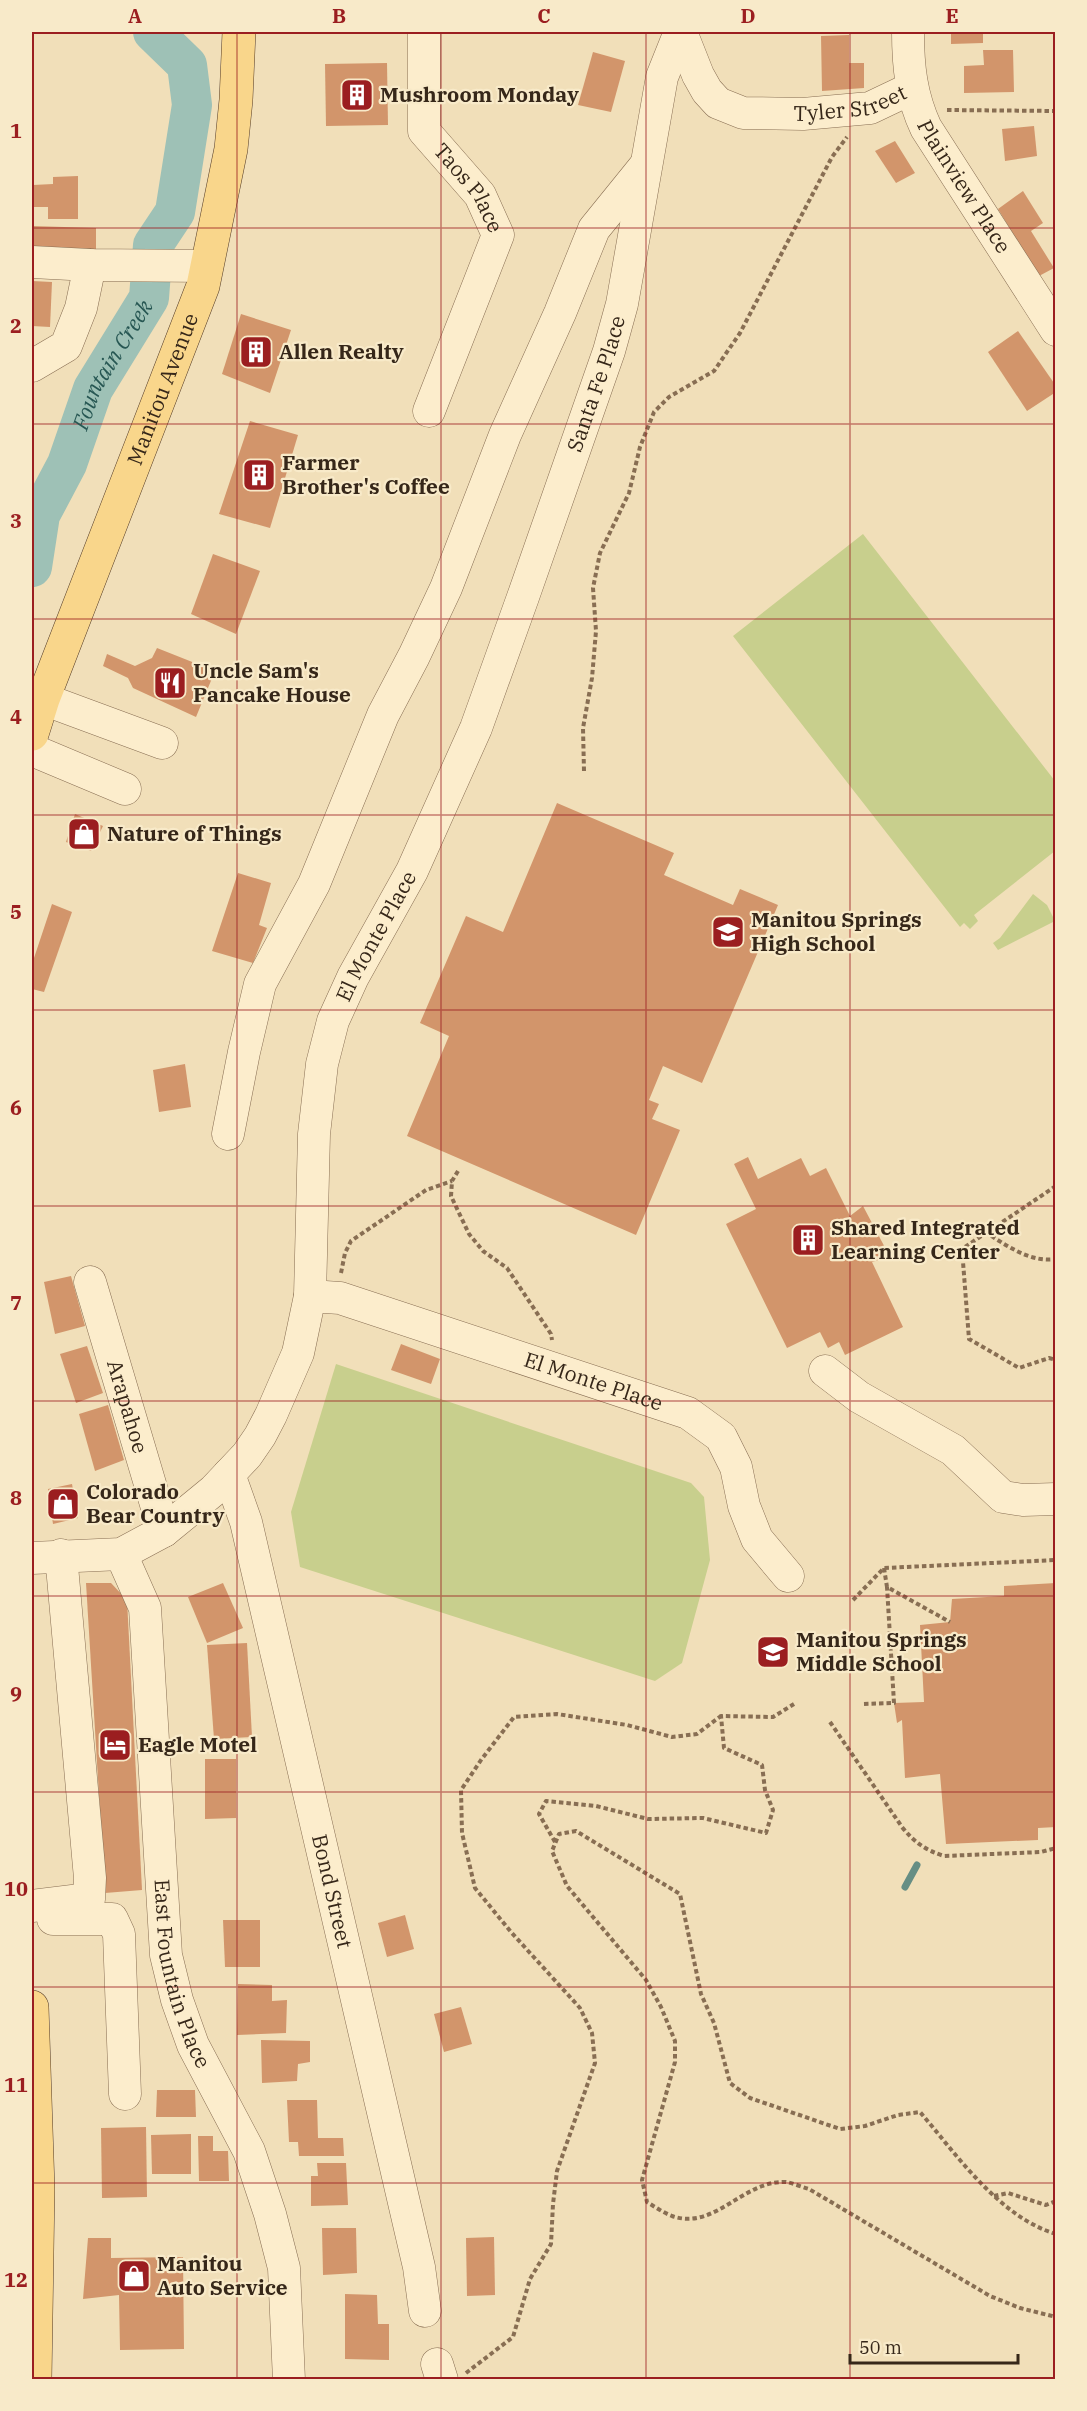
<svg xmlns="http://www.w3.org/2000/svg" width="1087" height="2411" font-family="'IBM Plex Serif',serif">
  <rect width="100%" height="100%" fill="#f1dfb9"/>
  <!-- green -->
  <g fill="#c8cf8d">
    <polygon points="863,534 1055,781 1055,851 974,915 978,921 970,929 964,923 960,927 733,636"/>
    <polygon points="1033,894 1047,905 1055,921 998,950 993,943 1000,938"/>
    <polygon points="336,1364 691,1483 704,1497 710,1560 682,1663 655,1681 300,1567 291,1512"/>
  </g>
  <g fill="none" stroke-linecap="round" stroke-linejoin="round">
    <!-- stream -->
    <polyline stroke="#668e84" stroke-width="7" points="905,1887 917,1865"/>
    <!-- river -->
    <path stroke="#9ec1b6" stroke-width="40" id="s1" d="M32,567l8,-52 27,-51 26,-75 56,-91 4,-53 22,-33 17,-107 -5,-40 -34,-33"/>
  </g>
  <!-- building -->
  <g fill="#d2956b">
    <polygon points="951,32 983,32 983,43 951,44"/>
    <polygon points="849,35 849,63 864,63 864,88 822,91 821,36"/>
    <polygon points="983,50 1013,50 1014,92 964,93 964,66 984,65"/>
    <polygon points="593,52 625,61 611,112 578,105"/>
    <polygon points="387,63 388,125 326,126 325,64"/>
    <polygon points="1034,126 1037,156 1005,161 1002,129"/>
    <polygon points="895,141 915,173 896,183 875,151"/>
    <polygon points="78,176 78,219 48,219 48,207 33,207 33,185 53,184 53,177"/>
    <polygon points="1023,191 1043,223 1031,231 1054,268 1039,276 998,209"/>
    <polygon points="32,226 96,228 96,250 32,248"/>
    <polygon points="32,281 52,282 50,327 32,326"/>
    <polygon points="241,314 291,330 270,393 222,374"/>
    <polygon points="1018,331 1056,386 1056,392 1027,411 988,352"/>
    <polygon points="250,421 298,435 270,528 219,514"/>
    <polygon points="213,554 260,571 236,634 191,614"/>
    <polygon points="157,648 215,671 196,717 133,688 128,678 103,666 107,654 135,666 152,658"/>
    <polygon points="557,803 674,853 664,875 733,905 740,889 778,905 702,1083 663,1066 649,1100 659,1104 652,1119 680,1130 636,1235 407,1136 449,1036 420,1023 466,916 503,932"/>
    <polygon points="75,814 103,826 91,851 66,842"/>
    <polygon points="238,873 271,883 259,925 267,928 253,963 212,951"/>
    <polygon points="52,904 72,912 44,992 32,989 32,964"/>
    <polygon points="185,1064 191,1107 159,1112 153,1070"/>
    <polygon points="748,1157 758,1179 801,1158 810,1176 826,1168 850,1216 863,1206 890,1257 872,1262 903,1327 845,1355 839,1342 828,1348 820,1332 787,1348 726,1224 756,1209 734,1164"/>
    <polygon points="71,1276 85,1326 55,1334 44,1282"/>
    <polygon points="401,1344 440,1359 431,1384 391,1370"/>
    <polygon points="87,1346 103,1393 76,1403 60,1354"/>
    <polygon points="108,1405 124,1460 95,1471 79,1414"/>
    <polygon points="72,1484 78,1518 53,1524 48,1489"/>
    <polygon points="86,1583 111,1583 127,1600 142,1890 105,1893"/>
    <polygon points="223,1583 243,1628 207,1643 188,1597"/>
    <polygon points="1056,1583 1056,1827 1038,1828 1038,1840 946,1844 940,1774 905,1778 902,1720 897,1723 894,1703 924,1702 920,1625 950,1622 952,1599 1004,1596 1004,1586"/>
    <polygon points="247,1643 252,1737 214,1739 207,1645"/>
    <polygon points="205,1759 236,1759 236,1818 205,1819"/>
    <polygon points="405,1915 414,1949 387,1957 378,1923"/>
    <polygon points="223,1920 260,1920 260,1967 225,1967"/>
    <polygon points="238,1984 272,1985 272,2001 287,2000 286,2033 237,2035"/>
    <polygon points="461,2007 472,2044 444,2052 434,2014"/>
    <polygon points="261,2040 310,2041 310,2062 298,2064 297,2081 262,2083"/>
    <polygon points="157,2090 195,2090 196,2117 156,2117"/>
    <polygon points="287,2100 317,2100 318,2138 343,2138 344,2156 299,2156 298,2142 289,2142"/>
    <polygon points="146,2127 147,2197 102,2198 101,2128"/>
    <polygon points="191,2134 191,2174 152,2174 151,2135"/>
    <polygon points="198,2136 213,2136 213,2151 228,2151 229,2181 199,2181"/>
    <polygon points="317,2163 346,2163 348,2205 311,2206 311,2176 318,2176"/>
    <polygon points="322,2228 356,2228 357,2273 323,2275"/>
    <polygon points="494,2237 495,2295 467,2296 466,2238"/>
    <polygon points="88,2238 111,2238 111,2258 183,2257 184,2349 120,2350 119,2295 83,2299"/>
    <polygon points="345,2294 377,2295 378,2324 389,2324 389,2360 345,2359"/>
  </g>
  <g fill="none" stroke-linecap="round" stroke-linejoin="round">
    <!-- minor casing -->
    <g stroke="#886e53" stroke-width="33">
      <g id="minor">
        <path id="s2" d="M424,32v99l56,64 18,40 -69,176"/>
        <path id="s3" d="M681,32l17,43 9,16 11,12 25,10 60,1 67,-6 42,-20"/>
        <path id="s4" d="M908,32c0,34 3,64 18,96l130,202"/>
        <polyline points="32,262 90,265 207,266"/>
        <polyline points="32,366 66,346 81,308 90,265"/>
        <polyline points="43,699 162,743"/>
        <polyline points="32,750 125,789"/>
        <polyline points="228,1134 244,1052 260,984 314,884 383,715 414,656 446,588 505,435 560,313 594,229 645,166"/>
        <path id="s5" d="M90,1282l74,249"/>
        <path id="s6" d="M310,1296l4,-162 8,-70 11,-43 20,-44 59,-106 64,-143 47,-131 86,-246 13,-47 40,-227 18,-45"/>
        <polyline points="825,1371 859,1397 953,1450 1003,1497 1023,1500 1056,1499"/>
        <path id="s7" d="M229,1474l17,48 173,745 6,44"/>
        <path id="s8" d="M121,1554l24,54 21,347 11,45 16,45 56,106 21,63 14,54 5,112"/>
        <path id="s9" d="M32,1558l89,-4 43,-23 50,-41 33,-35 13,-19 11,-21 27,-62 12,-57 30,2 348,115 33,24 15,30 8,39 13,33 31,37"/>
        <polyline points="32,1906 89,1899 90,1878 61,1555"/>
        <polyline points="53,1919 112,1919 119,1934 125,2094"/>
        <polyline points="437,2364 442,2380"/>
      </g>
    </g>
    <!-- major casing -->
    <g stroke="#553c28" stroke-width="34">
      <g id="major">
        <path id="s10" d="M32,734l11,-35 160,-413 28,-137 5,-49 3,-68"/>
        <polyline points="32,2007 38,2188 35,2380"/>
      </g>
    </g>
    <!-- path -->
    <g stroke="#886e53" stroke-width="4" stroke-dasharray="4.5 3" stroke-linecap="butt">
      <polyline points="947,110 1056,111"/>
      <polyline points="584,771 583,728 592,678 596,631 593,588 600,553 629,493 640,447 654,412 669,397 714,371 740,333 832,157 847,137"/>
      <polyline points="458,1171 452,1181 451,1196 469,1234 483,1251 507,1268 551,1334 552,1340"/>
      <polyline points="1056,1186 962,1249 969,1339 1019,1368 1049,1358 1056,1360"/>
      <path d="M985,1232c21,13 45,31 71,27"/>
      <polyline points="341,1273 345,1253 351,1241 426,1190 452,1181"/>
      <polyline points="884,1568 887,1587 950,1622"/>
      <polyline points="853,1600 884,1568 1056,1560"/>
      <polyline points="864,1704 894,1703 887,1587"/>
      <path d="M830,1722l72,105c12,15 23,23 42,29l97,-4 15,-4"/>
      <polyline points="555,1842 539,1814 546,1801 596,1806 648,1819 703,1818 766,1833 773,1810 765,1790 762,1765 724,1748 721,1716 773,1717 794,1704"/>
      <polyline points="994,2196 1008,2193 1046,2205 1056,2201"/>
      <path d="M1056,2234c-57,-17 -99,-79 -136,-122l-22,3 -33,11 -25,3 -90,-31 -20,-15 -16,-60 -13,-29 -21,-100 -104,-63 -17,3 -7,17 15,35 79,94 15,27 14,34v21l-33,118 5,22c8,5 17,11 25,14 43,15 71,-36 114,-34 7,1 16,5 23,7l181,107 30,12 36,9"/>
      <polyline points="466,2373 513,2337 530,2279 551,2244 553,2204 557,2171 595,2063 592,2033 580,2008 511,1932 475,1888 462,1833 461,1790 481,1760 514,1717 557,1714 627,1725 672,1737 697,1734 721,1716"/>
    </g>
    <!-- minor -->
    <use href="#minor" stroke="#fcedcc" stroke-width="32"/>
    <!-- major -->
    <use href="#major" stroke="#f9d68b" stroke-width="33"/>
  </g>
  <!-- grid -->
  <path fill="none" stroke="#9b1e20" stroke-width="1.5" stroke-opacity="0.55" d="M237,32v2348M441,32v2348M646,32v2348M850,32v2348M32,228h1024M32,424h1024M32,619h1024M32,815h1024M32,1010h1024M32,1206h1024M32,1401h1024M32,1596h1024M32,1792h1024M32,1987h1024M32,2183h1024"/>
  <!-- icons -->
  <defs>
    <g id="building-square" transform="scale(1.725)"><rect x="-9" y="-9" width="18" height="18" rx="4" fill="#9b1e20" stroke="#f8eac9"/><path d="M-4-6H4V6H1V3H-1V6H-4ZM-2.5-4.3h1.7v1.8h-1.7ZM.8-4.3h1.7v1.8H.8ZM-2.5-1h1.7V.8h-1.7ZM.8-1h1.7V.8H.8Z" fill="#fff"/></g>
    <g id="restaurant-square" transform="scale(1.725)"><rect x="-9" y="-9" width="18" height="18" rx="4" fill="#9b1e20" stroke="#f8eac9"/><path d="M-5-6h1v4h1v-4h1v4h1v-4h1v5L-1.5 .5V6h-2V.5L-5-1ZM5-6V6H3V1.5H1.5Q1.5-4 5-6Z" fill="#fff"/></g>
    <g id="shop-square" transform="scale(1.725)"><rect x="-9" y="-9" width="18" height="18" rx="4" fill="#9b1e20" stroke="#f8eac9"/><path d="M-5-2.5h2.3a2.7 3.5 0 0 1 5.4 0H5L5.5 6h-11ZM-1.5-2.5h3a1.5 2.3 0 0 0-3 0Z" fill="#fff"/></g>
    <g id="school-square" transform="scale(1.725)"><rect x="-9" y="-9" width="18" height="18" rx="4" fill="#9b1e20" stroke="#f8eac9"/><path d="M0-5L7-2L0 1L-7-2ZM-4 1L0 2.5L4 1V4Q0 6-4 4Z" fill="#fff"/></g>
    <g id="hotel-square" transform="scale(1.725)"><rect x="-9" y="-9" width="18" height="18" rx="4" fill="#9b1e20" stroke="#f8eac9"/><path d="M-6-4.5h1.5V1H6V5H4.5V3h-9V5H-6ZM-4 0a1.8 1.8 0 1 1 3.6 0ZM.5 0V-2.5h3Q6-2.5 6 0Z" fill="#fff"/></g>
  </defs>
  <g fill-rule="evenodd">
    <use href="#building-square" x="357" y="95"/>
    <use href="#building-square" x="256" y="352"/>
    <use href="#building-square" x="259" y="475"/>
    <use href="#restaurant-square" x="170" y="683"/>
    <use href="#shop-square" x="84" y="834"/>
    <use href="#school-square" x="728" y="932"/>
    <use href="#building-square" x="808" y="1240"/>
    <use href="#shop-square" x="63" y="1504"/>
    <use href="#school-square" x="773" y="1652"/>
    <use href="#hotel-square" x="115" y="1745"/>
    <use href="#shop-square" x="134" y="2276"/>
  </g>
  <g text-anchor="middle" stroke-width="4.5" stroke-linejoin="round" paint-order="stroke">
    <!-- poi labels -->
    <g font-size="21" font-weight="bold" fill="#362719" stroke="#f8eac9" text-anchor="start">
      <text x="380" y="102">Mushroom Monday</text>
      <text x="279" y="359">Allen Realty</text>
      <text x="282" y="470">Farmer<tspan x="282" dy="24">Brother's Coffee</tspan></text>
      <text x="193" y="678">Uncle Sam's<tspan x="193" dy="24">Pancake House</tspan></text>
      <text x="107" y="841">Nature of Things</text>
      <text x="751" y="927">Manitou Springs<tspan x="751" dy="24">High School</tspan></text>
      <text x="831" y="1235">Shared Integrated<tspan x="831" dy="24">Learning Center</tspan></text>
      <text x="86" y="1499">Colorado<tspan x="86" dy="24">Bear Country</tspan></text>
      <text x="796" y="1647">Manitou Springs<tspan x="796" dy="24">Middle School</tspan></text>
      <text x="138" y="1752">Eagle Motel</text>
      <text x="157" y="2271">Manitou<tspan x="157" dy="24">Auto Service</tspan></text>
    </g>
    <!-- street labels -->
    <g font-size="21" fill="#362719" stroke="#f8eac9">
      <text dy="7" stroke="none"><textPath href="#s3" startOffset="216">Tyler Street</textPath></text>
      <text dy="7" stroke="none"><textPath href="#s4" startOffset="168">Plainview Place</textPath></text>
      <text dy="7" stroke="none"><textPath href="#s2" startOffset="172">Taos Place</textPath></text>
      <text dy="7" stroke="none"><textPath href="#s6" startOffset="968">Santa Fe Place</textPath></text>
      <text dy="7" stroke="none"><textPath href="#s10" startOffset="369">Manitou Avenue</textPath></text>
      <text dy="7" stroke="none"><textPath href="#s6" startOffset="372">El Monte Place</textPath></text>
      <text dy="7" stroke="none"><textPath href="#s9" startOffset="720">El Monte Place</textPath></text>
      <text dy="7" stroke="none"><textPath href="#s5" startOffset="130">Arapahoe</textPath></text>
      <text dy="7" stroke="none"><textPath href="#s7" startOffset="430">Bond Street</textPath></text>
      <text dy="7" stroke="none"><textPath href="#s8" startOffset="428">East Fountain Place</textPath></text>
    </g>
    <!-- water labels -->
    <g font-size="22" font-style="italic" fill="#275753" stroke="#f8eac9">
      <text dy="8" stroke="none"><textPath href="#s1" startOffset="220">Fountain Creek</textPath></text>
    </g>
  </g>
  <!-- border -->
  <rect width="1087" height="2411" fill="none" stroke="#f8eac9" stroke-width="66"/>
  <!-- scale -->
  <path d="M850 2354v9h168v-9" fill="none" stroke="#362719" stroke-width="3"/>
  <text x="859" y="2354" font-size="18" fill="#362719" stroke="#f8eac9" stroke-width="4.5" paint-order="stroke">50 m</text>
  <rect x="33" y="33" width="1021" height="2345" fill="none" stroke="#9b1e20" stroke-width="2"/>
  <g font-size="20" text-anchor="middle" font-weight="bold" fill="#9b1e20">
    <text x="135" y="23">A</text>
    <text x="339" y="23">B</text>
    <text x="544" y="23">C</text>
    <text x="748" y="23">D</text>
    <text x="952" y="23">E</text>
    <text x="16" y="138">1</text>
    <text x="16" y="333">2</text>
    <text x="16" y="528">3</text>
    <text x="16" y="724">4</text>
    <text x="16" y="919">5</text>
    <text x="16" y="1115">6</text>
    <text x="16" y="1310">7</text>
    <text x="16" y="1505">8</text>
    <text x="16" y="1701">9</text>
    <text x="16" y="1896">10</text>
    <text x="16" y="2092">11</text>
    <text x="16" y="2287">12</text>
  </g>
</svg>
